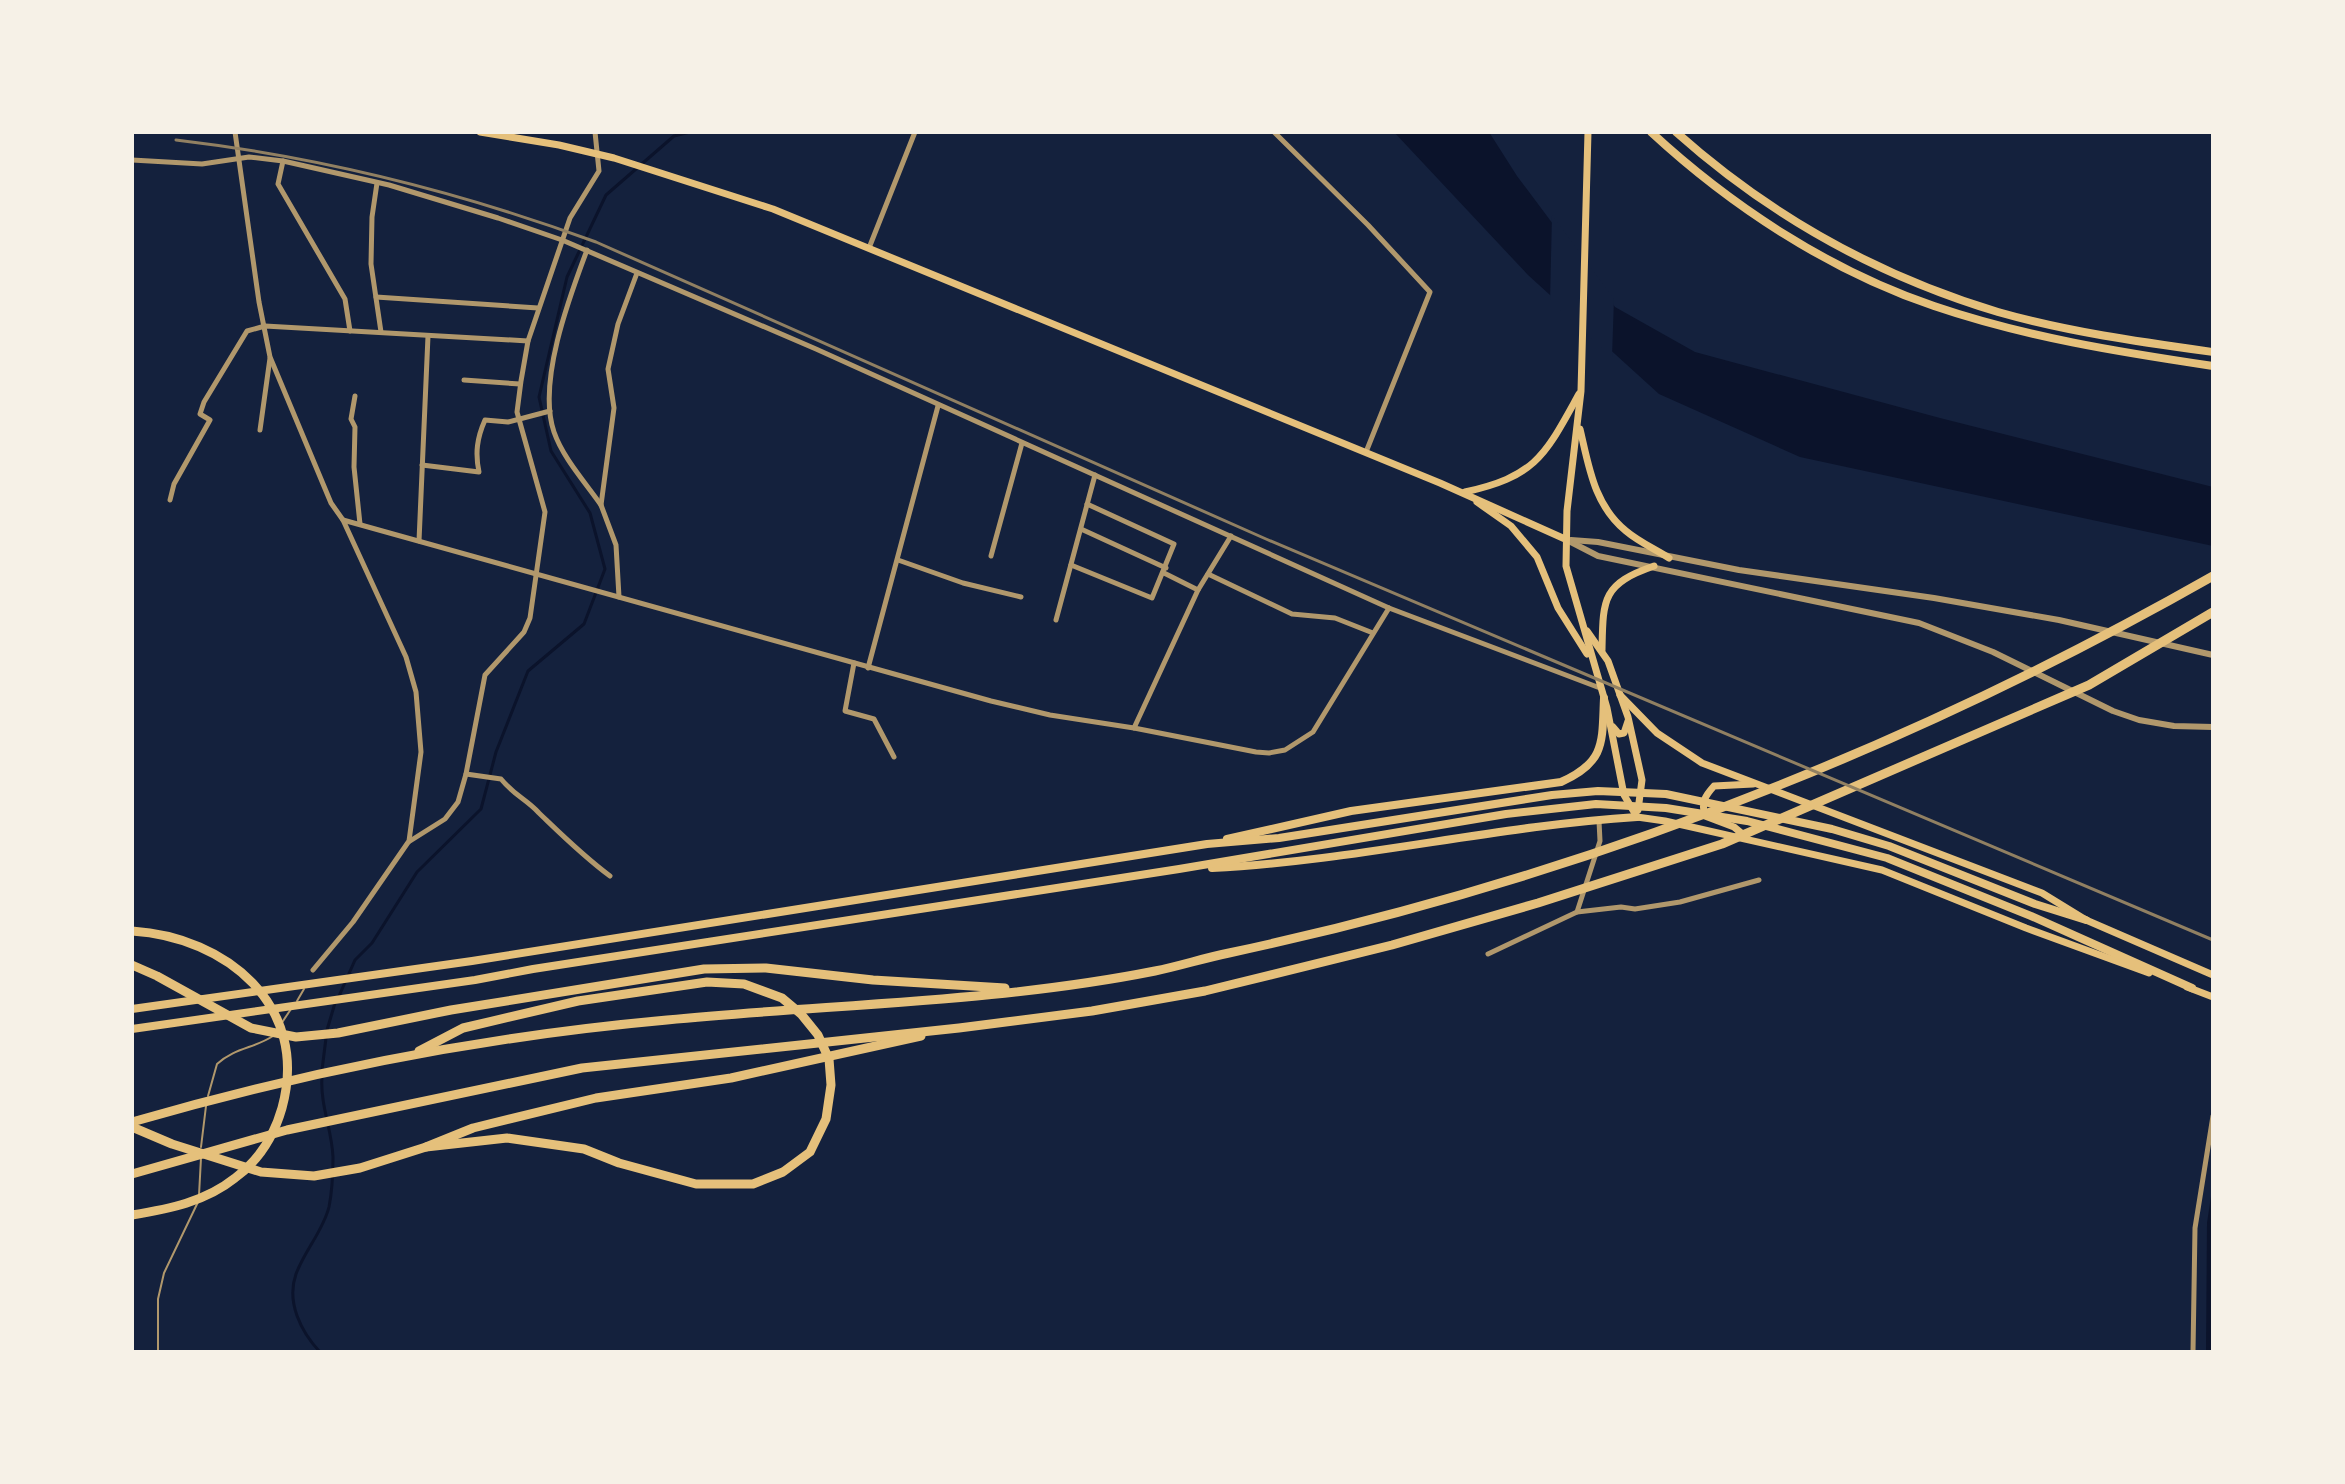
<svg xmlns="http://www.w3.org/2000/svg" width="2345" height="1484" font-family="'PT Sans',sans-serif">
  <rect width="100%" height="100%" fill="#14213d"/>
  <!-- water -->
  <g fill="#0b132b">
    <polygon points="1394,132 1489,132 1517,176 1615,307 1695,352 1940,418 2213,487 2213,546 1800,457 1659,394 1528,275"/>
    <polygon points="2213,1183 2213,1352 2206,1352 2207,1223"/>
  </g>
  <!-- pier -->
  <polygon fill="#14213d" points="1552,215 1614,299 1612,357 1550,301"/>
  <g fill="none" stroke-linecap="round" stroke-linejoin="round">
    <!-- stream -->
    <g stroke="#0b132b" stroke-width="3">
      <polyline points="339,996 355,960 372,943 417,872 481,809 496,752 528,671 584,624 605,569 590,513 551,451 539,397 567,277 606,195 674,136 690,132"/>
      <polyline points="327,1030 335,1003"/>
      <polyline points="322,1070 326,1038"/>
      <path d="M320,1352c-19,-20 -34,-50 -24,-78 9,-24 27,-43 33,-67 3,-15 4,-35 4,-50 -1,-27 -13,-52 -11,-80"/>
    </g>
    <!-- service -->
    <g stroke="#b1986c" stroke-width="2">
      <polyline points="297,1001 304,989"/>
      <polyline points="281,1024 291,1009"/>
      <path d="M208,1096l9,-32c17,-16 38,-16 56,-28"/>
      <polyline points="201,1147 206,1106"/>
      <polyline points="199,1195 201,1158"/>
      <polyline points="158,1352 158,1299 164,1273 198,1202"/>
    </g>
    <!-- minor -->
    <g stroke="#b1986c" stroke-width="5">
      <polyline points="235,132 259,302 270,357 331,503 343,520 406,657 416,692 421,752 409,841 353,922 313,970"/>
      <polyline points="1274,132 1368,225 1430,292 1366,452"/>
      <polyline points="132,160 202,164 249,157 283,161 389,185 498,218 562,240 816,349 1389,608 1600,688"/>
      <polyline points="283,161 278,184 345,299 350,331"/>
      <polyline points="377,183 372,217 371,264 381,332"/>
      <polyline points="869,248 915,132"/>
      <path d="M587,250c-18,48 -50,133 -33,182 9,26 31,50 47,73"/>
      <polyline points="376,297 538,308"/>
      <polyline points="464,380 520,384"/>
      <polyline points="355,396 351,419 355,427 354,467 360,524"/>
      <polyline points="260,430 270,358"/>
      <path d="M422,465l57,7c-4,-19 -2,-34 6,-52l23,2 42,-11"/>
      <polyline points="170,500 174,484 210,420 200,414 204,402 247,331 265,326 528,341"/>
      <polyline points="343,520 991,701 1050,715 1134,728 1256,752 1269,753 1285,750 1313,732 1389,608"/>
      <polyline points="1081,529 1166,568"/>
      <polyline points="419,541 428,336"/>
      <polyline points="991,556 1022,443"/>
      <polyline points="898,560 963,583 1021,597"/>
      <polyline points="1071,565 1152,598 1174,544 1087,504"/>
      <polyline points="1164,573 1198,590"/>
      <polyline points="1208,574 1292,614 1335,618 1373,633"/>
      <polyline points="619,597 616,545 601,505 614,408 608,369 618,324 637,273"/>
      <polyline points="1056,620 1095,475"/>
      <polyline points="854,663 845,711 874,719 894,757"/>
      <polyline points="868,668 938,406"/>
      <polyline points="1134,728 1198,590 1231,536"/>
      <path d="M466,774l35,5c14,17 25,20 38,34 24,23 44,43 71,63"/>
      <polyline points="410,841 445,819 458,802 466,774 485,675 524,632 530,618 545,512 517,412 521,381 528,341 570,218 599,171 595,132"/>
      <polyline points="1577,912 1600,841 1599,821"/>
      <polyline points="1488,954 1577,912 1621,907 1635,909 1680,902 1759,880"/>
      <polyline points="2193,1352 2195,1228 2213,1116"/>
    </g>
    <!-- tertiary -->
    <g stroke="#b1986c" stroke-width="6">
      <polyline points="1565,539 1598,556 1919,623 1993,652 2113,711 2139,720 2174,726 2213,727"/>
      <polyline points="1571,540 1598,542 1739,570 1934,598 2059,620 2213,655"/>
    </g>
    <!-- secondary -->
    <g stroke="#e5c07b" stroke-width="7">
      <polyline points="480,132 559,145 614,158 773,209 1440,483 1565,539"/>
      <polyline points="1588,132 1581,391 1567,511 1566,566 1607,708 1624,795 1637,817"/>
      <path d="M1580,429c9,38 14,76 46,102 13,11 29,18 43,27"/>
      <path d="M1465,492c72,-16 80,-37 114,-98"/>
      <polyline points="1477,502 1511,526 1537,557 1558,608 1587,654"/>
      <polyline points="1587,631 1608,661 1628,717 1642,780 1638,810"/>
      <path d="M1602,650c1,-51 0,-66 52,-84"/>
      <polyline points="1620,695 1657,733 1702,763 2042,893 2086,920 2213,975"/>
      <polyline points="1613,727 1619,734 1624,733 1628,721"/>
      <polyline points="1637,817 1665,821 1882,870 2026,928 2149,973"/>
      <path d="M1746,837l-12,-10 -29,-11c-4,-14 0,-20 9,-30l39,-2"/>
      <polyline points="2187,987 2213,997"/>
    </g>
    <!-- trunk -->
    <g stroke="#e5c07b" stroke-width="8">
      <path d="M1651,132c80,74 179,139 283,174 91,31 185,46 279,60"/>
      <path d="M1676,132c93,83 202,144 322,180 70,20 143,30 215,40"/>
      <path d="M1227,839l124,-28 210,-29c45,-20 41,-40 43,-84"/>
      <path d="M1212,868c143,-7 282,-42 425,-51"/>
      <polyline points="132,1009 472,961 1207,844 1279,838 1552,795 1598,791 1666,794 1832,829 1889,846 2035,904 2086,920"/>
      <polyline points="132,1029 475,980 533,969 1179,869 1506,814 1596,804 1666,808 1747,821 1887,858 2031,916 2192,988"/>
    </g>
    <!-- motorway -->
    <g stroke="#e5c07b" stroke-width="9">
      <path d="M132,931c95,6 178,75 150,177 -8,28 -24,53 -47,70 -30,24 -66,31 -103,37"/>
      <polyline points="132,965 157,976 251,1028 296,1037 338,1033 451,1010 704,969 766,968 873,980 1005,988"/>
      <polyline points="419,1051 463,1028 578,1001 707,982 744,984 782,998 801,1014 818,1035 829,1059 831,1085 826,1119 810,1152 783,1172 753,1184 696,1184 619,1163 584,1149 507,1138 426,1147"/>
      <path d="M132,1122c172,-50 357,-86 535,-102 163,-16 327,-17 488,-49 25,-5 49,-13 74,-18 346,-74 676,-202 984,-377"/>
      <polyline points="132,1127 172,1144 261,1172 314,1176 360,1168 426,1147 473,1128 596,1098 731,1078 921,1036"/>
      <polyline points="132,1174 287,1130 582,1068 959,1028 1092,1011 1205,991 1392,945 1538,903 1722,844 2089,685 2213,612"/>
    </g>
    <!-- rail -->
    <path stroke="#918062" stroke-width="3" d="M176,140c144,17 284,52 420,102l670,297 947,401"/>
  </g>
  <!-- border -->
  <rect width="2345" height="1484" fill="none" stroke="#f6f1e7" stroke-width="268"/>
</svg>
